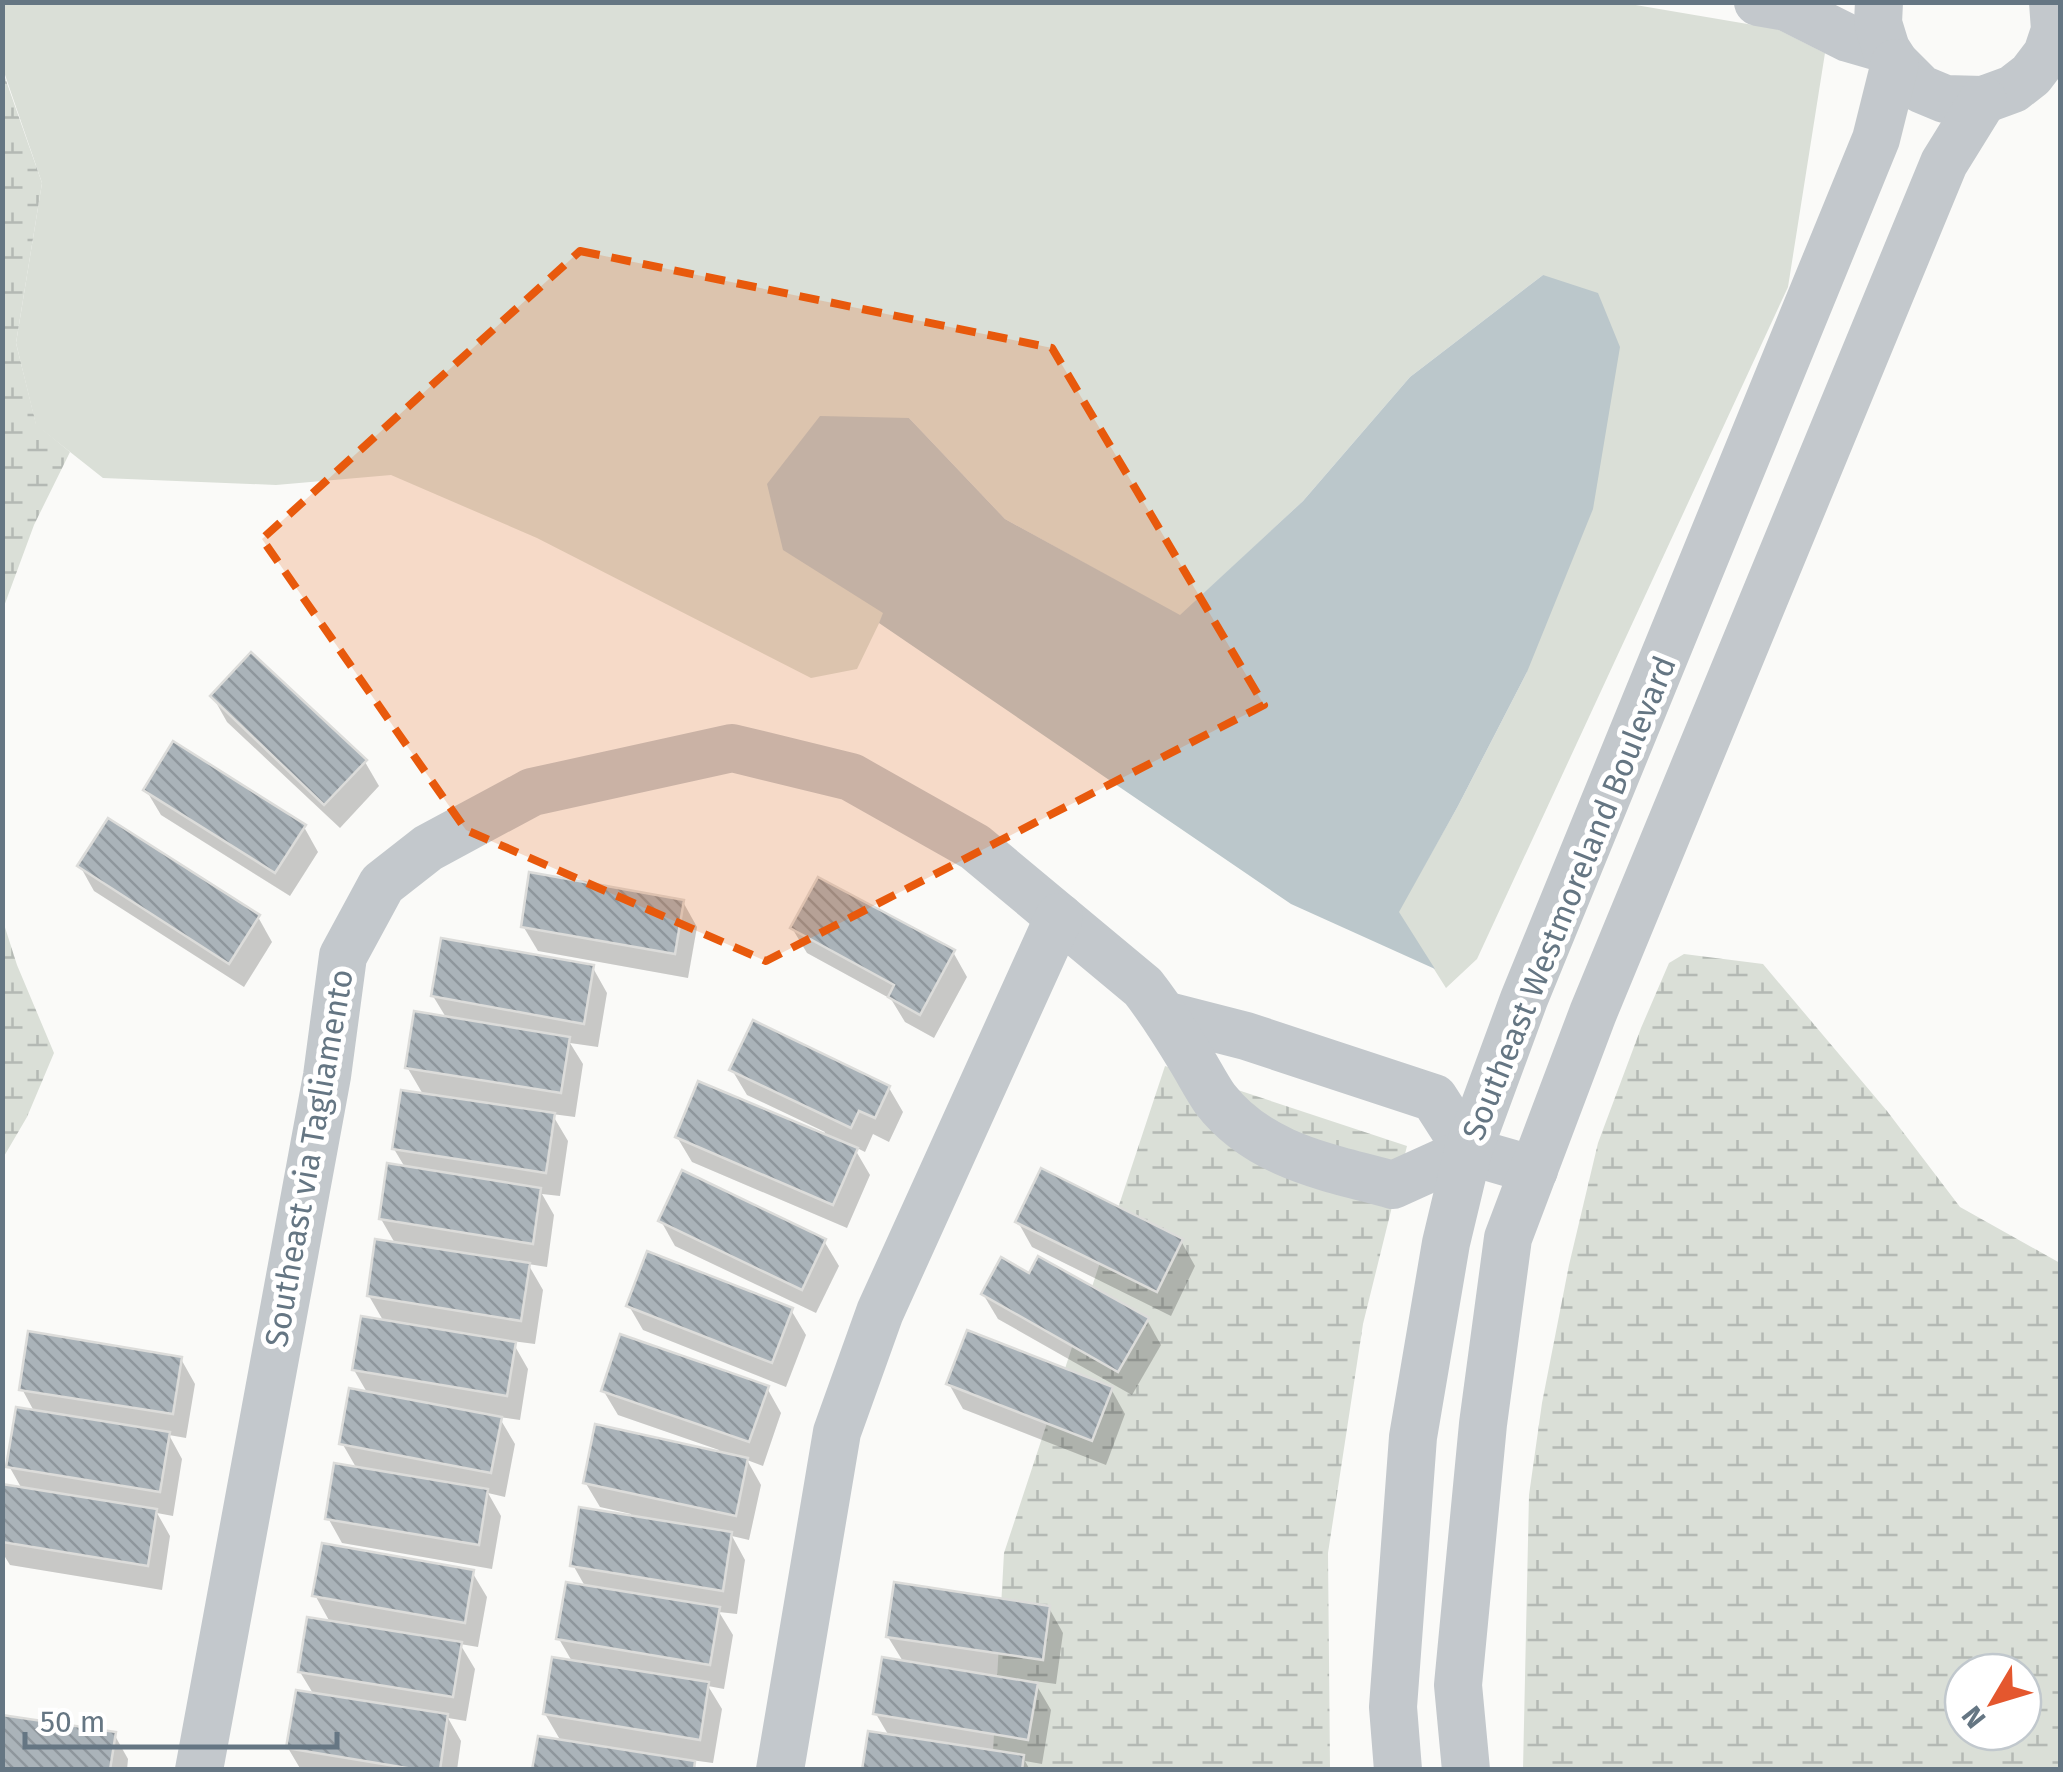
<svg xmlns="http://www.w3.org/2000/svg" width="2063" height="1772" font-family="'Fira Sans',sans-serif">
  <defs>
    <pattern id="wetland-marsh" width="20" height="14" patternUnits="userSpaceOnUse" patternTransform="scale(2.5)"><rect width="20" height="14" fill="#dadfd7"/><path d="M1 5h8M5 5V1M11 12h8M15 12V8" fill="none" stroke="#b4b9b4"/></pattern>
    <pattern id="building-back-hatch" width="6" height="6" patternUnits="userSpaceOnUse" patternTransform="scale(2.5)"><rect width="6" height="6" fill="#aab3b9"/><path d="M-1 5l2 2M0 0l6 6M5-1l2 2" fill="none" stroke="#8e969c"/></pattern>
  </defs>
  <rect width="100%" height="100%" fill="#fafaf8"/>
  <!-- grass -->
  <polygon fill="#dadfd7" points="1618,2 1777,29 1825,53 1788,287 1477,959 1446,988 1398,912 1458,806 1527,672 1543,275 1410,377 1303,501 1180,616 1005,519 909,418 884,613 857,669 811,678 537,538 391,475 276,485 103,478 36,425 16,343 42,183 3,69 2,3"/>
  <!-- wetland -->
  <g fill="url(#wetland-marsh)" fill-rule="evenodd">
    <polygon points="2,69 42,183 16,343 36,424 70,452 34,525 3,609"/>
    <polygon points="2,918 17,965 54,1053 27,1117 3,1158"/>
    <path d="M1684,954l79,10 124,147 73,96 100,56v506h-537l6,-274 13,-92 27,-138 29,-122 43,-115 28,-65zM1963,1672h60v60h-60z"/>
    <polygon points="1165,1066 1407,1146 1363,1324 1328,1553 1330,1769 992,1770 1004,1553"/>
  </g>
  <!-- water -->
  <polygon fill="#bbc7cb" points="1543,275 1598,293 1620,347 1593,509 1527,672 1458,806 1399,912 1435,969 1291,904 879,623 883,613 783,550 767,484 820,416 909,418 1005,519 1180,615 1303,501 1410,377"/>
  <!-- shadow -->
  <g fill="#0003">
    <polygon points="213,697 365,762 379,786 340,828 227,722"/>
    <polygon points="146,790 304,827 318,852 290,896 161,815"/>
    <polygon points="80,866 258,917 272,942 244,987 94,891"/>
    <polygon points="683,902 697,927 688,978 538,951 523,926"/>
    <polygon points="792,928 953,952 967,977 934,1038 905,1022 891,999 807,953"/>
    <polygon points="593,968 607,993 598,1047 570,1043 583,1064 575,1117 552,1114 568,1141 560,1196 542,1194 554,1215 547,1267 528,1264 543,1290 535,1344 512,1341 528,1369 520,1420 499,1417 515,1444 505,1497 488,1493 501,1516 492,1569 342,1543 328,1518 357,1469 342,1443 368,1394 354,1370 384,1322 369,1296 396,1245 381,1219 406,1169 394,1149 424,1096 407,1067 447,1019 433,996"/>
    <polygon points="732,1070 889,1088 903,1112 889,1142 873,1134 865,1152 853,1146 870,1175 847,1228 692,1162 677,1137 823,1136 825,1132 747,1095"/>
    <polygon points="661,1221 824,1241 839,1266 816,1313 675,1246"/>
    <polygon points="1018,1222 1181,1241 1195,1266 1171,1316 1032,1247"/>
    <polygon points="1030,1276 1147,1320 1161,1345 1132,1395 998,1319 983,1294"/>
    <polygon points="629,1306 791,1310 806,1335 786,1387 643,1330"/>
    <polygon points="181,1359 195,1384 186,1438 169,1435 182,1459 173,1516 157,1513 170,1536 162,1590 10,1565 2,1552 2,1499 22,1489 9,1466 35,1413 22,1389"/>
    <polygon points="949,1384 1111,1389 1125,1414 1106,1465 963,1409"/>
    <polygon points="767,1388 781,1413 763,1466 747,1460 761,1485 749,1540 732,1536 745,1560 737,1614 719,1612 733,1635 724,1689 708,1686 722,1709 713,1763 691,1760 697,1770 535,1770 562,1743 545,1714 573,1663 559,1639 586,1588 573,1565 631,1518 631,1514 600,1507 585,1482 718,1454 719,1450 618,1415 603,1390"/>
    <polygon points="472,1572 487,1597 478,1647 460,1644 475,1669 466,1721 448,1718 461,1741 457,1770 301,1770 288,1748 314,1695 300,1672 331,1624 315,1595"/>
    <polygon points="1049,1608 1063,1633 1056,1684 1034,1681 1051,1710 1042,1764 1025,1761 1030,1770 865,1770 889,1736 876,1714 904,1663 888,1637"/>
    <polygon points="114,1734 128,1759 127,1770 2,1770"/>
  </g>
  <!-- building -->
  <g fill="url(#building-back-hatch)" stroke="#dcdcda" stroke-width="2.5">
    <polygon points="251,652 367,760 324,805 210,696"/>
    <polygon points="173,741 306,825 275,873 143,790"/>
    <polygon points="108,818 260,915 229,964 77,866"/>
    <polygon points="529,872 684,900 675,954 521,927"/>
    <polygon points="818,877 955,950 920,1015 888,997 894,985 790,928"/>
    <polygon points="441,938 594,965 584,1024 431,996"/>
    <polygon points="414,1011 570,1037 561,1093 405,1068"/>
    <polygon points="753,1020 890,1086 875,1118 859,1111 851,1128 729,1070"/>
    <polygon points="698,1081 858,1148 833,1205 675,1137"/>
    <polygon points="401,1090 555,1113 546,1173 392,1149"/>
    <polygon points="387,1163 541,1188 533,1244 379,1219"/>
    <polygon points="1041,1168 1183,1239 1157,1292 1015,1222"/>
    <polygon points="682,1170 826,1239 802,1290 658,1221"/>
    <polygon points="375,1239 530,1263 521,1321 367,1296"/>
    <polygon points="647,1251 793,1308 772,1363 626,1306"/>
    <polygon points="1038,1256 1149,1318 1118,1372 981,1294 1001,1257 1029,1273"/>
    <polygon points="361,1316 516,1342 507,1396 352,1370"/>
    <polygon points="967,1330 1113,1387 1092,1441 946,1384"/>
    <polygon points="28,1331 182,1357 173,1414 19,1390"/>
    <polygon points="620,1334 769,1386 749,1442 601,1391"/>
    <polygon points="349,1388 502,1417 491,1473 339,1444"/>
    <polygon points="16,1407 170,1432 160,1492 6,1467"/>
    <polygon points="595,1424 748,1458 736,1516 583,1483"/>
    <polygon points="334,1463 488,1489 479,1545 325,1519"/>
    <polygon points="2,1484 157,1509 148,1566 2,1542"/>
    <polygon points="579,1507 732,1532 723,1591 570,1566"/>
    <polygon points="322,1543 474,1570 465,1623 312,1596"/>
    <polygon points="566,1582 720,1607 710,1665 556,1639"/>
    <polygon points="894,1582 1050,1606 1043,1660 886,1637"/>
    <polygon points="307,1617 462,1642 453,1697 298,1672"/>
    <polygon points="552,1657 709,1682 700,1740 543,1714"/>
    <polygon points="882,1657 1038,1683 1028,1740 873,1714"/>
    <polygon points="296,1690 448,1714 440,1770 419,1770 286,1748"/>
    <polygon points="2,1715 116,1732 110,1770 2,1770"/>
    <polygon points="868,1731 1024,1755 1022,1770 862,1770"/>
    <polygon points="538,1736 695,1761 694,1770 532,1770"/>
  </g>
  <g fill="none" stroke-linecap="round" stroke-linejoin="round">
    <!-- minor -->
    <g stroke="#c3c8cc" stroke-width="48">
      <polyline points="1758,2 1786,7 1848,38 1886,49"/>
      <polyline points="1879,2 1878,23 1886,49 1895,63 1921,89 1945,99 1983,100 2013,89 2031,75 2047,54 2055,30 2053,2"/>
      <polyline points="1164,1015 1246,1036 1434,1098 1468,1151 1534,1170"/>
      <path d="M199,1770l128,-694 16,-120 39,-72 46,-36 104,-56 200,-44 119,29 124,70 168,140c18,23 33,47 48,72 8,13 15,27 24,40 44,57 113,68 178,86l75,-34"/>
      <polyline points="780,1770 837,1432 880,1312 1059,917"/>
      <polyline points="1398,1770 1393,1707 1413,1437 1446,1243 1468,1151 1524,999 1876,139 1895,63"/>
      <polyline points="1466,1770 1458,1685 1483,1424 1508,1238 1593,1013 1944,163 1983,100"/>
    </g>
  </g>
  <!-- marked area -->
  <path fill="#e8590c" fill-opacity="0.2" stroke="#e8590c" stroke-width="8" stroke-dasharray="20 12" stroke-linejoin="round" d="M580,251l472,97 212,357 -498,256 -300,-131 -204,-291z"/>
  <g text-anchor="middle" stroke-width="10" stroke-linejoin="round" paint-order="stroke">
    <!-- street labels -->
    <g font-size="32" fill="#657683" stroke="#fff">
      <text transform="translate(1569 898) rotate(-68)" y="11">Southeast Westmoreland Boulevard</text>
      <text transform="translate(309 1158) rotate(-80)" y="11">Southeast via Tagliamento</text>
    </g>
  </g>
  <!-- border -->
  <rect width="2063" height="1772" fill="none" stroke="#657683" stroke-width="10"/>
  <!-- north arrow -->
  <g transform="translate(1993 1702) rotate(232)"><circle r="48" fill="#ffffff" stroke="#c1c8cd" stroke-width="2.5"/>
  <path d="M0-8L18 38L0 25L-18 38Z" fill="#e4572e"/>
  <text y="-15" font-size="28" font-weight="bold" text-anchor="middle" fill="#657683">N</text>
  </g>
  <!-- scale -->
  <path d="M25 1732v15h312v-15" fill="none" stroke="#657683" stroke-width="5"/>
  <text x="40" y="1732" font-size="30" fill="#657683" stroke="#ffffff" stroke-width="8" paint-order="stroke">50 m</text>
</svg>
